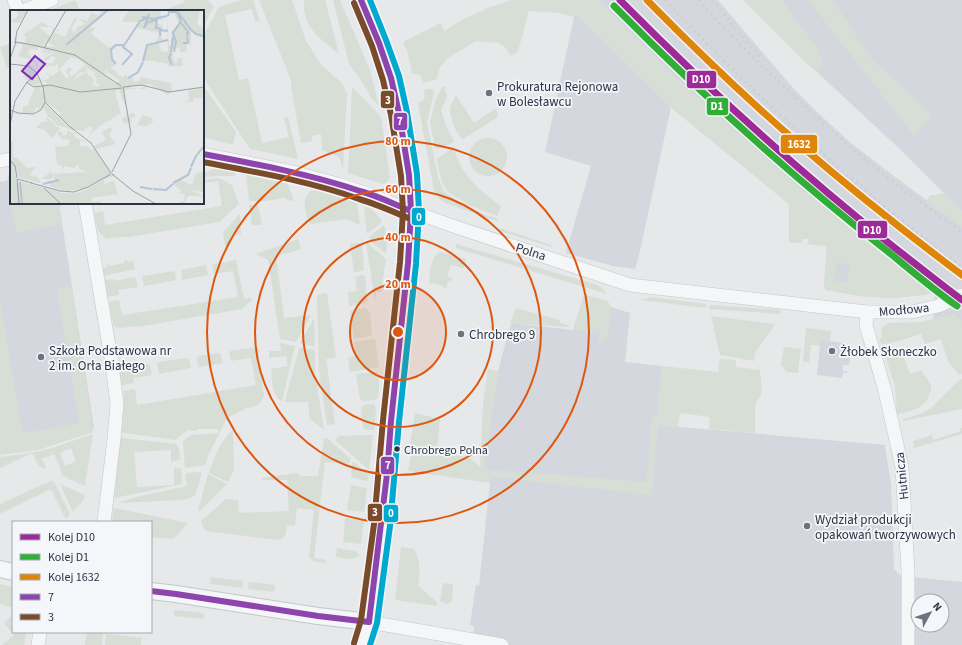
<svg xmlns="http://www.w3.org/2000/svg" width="962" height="645" font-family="'Source Sans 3',sans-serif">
  <rect width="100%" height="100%" fill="#e6e8ea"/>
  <!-- built -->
  <g fill="#d4d7dd" fill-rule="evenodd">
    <polygon points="535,0 718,0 774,66 794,89 818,113 851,143 886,170 946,215 954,203 905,154 788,45 744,0 962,0 962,324 933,322 935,292 924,295 891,298 860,296 827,290 824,287 827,246 808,244 809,239 802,239 802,243 789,242 789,204 671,107 640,251 635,269 613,266 566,253 591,166 545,152 575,12"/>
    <polygon points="11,173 11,203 59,203 94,428 44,430 0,438 0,182 7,181 9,174"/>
    <path d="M584,295l27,12 19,6 -5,49 37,4 -8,111 4,-52 227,20 6,39 3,85 7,7 61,6v63h-490l2,-19 -4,-1 6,-40h3l11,-102 -7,-13 15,-99 11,-41 3,-7 61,7zM918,601h24v24h-24z"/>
    <polygon points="831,331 830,341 845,343 844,356 850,357 849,365 843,365 843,371 848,372 848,373 843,373 842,378 817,375 820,346 808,344"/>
  </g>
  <!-- green -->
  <g fill="#d6ded6" fill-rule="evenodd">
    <polygon points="185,0 207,0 214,6 203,27 203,11 162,11 182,3"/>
    <polygon points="241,0 253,0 260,21 255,22 252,9 225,15 239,80 248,78 262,143 289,137 284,118 288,117 298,159 250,149 203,77 203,36 219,7"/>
    <polygon points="259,0 292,0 306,41 322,66 341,82 347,94 343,168 339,157 322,150 321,134 312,136 312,141 301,143 291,86 291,80"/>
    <path d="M304,0h21l14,54c-19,-16 -37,-26 -35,-54z"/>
    <polygon points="333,0 340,0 370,70 379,106 372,99 361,80 349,64"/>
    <path d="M512,0h87l60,61 26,25 117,104 95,73 39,29 -12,3 -33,3 -31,-2 -33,-6 -3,-3 3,-41 -19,-2 1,-5h-7v4l-13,-1v-38l-119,-97 -95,-94 -1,4 -15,-4 -30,-2 -11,40 -7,5 -5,-8 -7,-5 -23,-2 -28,17 -8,9 -3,12 -14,4c0,-7 -5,-10 -11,-9l-4,-21 -5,-11 38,-19 3,8 18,-11 26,-12zM836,263l14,1 -3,19 -13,-2z"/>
    <polygon points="744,0 783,0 795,19 816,46 824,66 815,71 788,45"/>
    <polygon points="808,0 833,0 870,57 932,115 914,136"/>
    <polygon points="73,1 76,1 79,10 77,11 48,11"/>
    <polygon points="11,43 11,66 7,68 0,47"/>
    <polygon points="203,85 236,132 233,145 203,137"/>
    <polygon points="442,87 445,87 445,93 447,93 446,100 441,109 445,123 454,142 438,149 435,148 430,122 436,99"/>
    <polygon points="353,88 381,117 390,177 389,180 383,184 348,173 352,89"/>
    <path d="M428,89h4l2,3 -7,30 11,55 6,15 22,14 14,7 18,6 -1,2 -49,-17c-7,-3 -11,-7 -14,-13l-16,-88c7,-1 7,-7 6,-13z"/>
    <path d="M456,95l18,28 22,-15 2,7 -2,3 -33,21c-6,-4 -13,-21 -13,-29 0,-5 4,-10 6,-15z"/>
    <circle cx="488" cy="157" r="19"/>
    <path d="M453,148c3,7 6,14 9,20 9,16 25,28 39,38l-4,10 -28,-11 -21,-13c-8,-10 -9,-22 -11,-33z"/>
    <polygon points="216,167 235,170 235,176 221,176 203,177 203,174"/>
    <polygon points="246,174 287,183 294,200 290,201 284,198 266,201 249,201"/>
    <polygon points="219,178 232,185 239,204 219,222 129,237 120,237 106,239 98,231 94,214 95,213 103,211 105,225 222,206 218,181 203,183 203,180"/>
    <path d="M313,190h5l39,13 3,22 -13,-6 -37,5c-4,-11 -11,-27 3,-34z"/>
    <polygon points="942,193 944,193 962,211 962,227 926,201 931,195 937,195"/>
    <polygon points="11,203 59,203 62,224 16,233"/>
    <polygon points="249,205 258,205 262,225 252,225"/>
    <path d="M364,207c8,0 14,8 18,15l-15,12z"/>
    <polygon points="240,214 241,234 231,236 232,244 225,246 223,232"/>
    <polygon points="384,225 388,238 386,254 370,240 369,237"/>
    <polygon points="500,228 548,244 555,248 499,231"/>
    <polygon points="298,239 301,249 290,253 276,255 284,318 311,315 296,342 280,339 268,260 256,254"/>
    <polygon points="366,242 386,259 381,292 376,292 375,301"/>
    <polygon points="359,243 362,244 364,269 362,271 354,272 350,244"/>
    <polygon points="456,244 598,285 603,289 607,294 456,248"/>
    <path d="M439,252l27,7 -2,9 -13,-3 -4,12 6,1 -1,2 -4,2 -2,7 -5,-4 -12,-2c1,-11 1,-23 10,-31z"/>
    <polygon points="124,260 127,260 128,262 133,261 135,269 103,276 103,270 109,264 110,266 124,263"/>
    <polygon points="236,260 244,299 251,298 252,300 242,309 137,327 137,326 121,328 115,327 112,320 109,303 111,301 119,300 122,315 238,297 233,271 214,274 212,265"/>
    <polygon points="206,265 208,275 182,280 181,270"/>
    <polygon points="175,271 176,280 144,286 142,276"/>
    <polygon points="363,275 365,276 367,300 366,303 349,306 348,292 357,291 355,277"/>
    <path d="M135,277l3,10 -20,3 1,5 -11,2c-3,-5 -4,-11 -3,-17l9,-1v2z"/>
    <polygon points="72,286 93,432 38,450 0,455 0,299 23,434 79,423 57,289"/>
    <polygon points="327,293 336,358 326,359 335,424 327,425 319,372 317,295"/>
    <path d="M584,295l22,5 3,3 2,4 -3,29c-2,5 -4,6 -10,7l1,-11 -26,-2z"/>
    <polygon points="651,297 706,304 705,308 641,300"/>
    <polygon points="710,305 781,310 780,314 709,309"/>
    <path d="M364,308l3,1 3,4 2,21c-4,4 -13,4 -18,5l-4,-28z"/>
    <polygon points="516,308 560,320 560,323 569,325 569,327 510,323"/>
    <path d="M954,314l8,7v53l-3,1 -11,-14 -7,-22 -16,5 -4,-10c-7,2 -33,11 -38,10 -3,-1 -3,-3 -4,-5l3,-1c-2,-8 0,-12 7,-15l32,-1z"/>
    <polygon points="711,316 775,324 755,353 754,361 720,355"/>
    <polygon points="314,318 315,347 300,343"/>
    <polygon points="806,328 831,331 830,341 821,340 820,345 811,345 809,362 803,362"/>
    <polygon points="375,339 379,367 350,372 348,357 356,356 354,342"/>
    <path d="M280,343l15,3 -13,55c-10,-4 -10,-22 -11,-32l17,-3 -2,-10 -17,2v-7h12z"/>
    <polygon points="258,347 264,396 261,401 258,405 253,407 247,408 227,418 208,456 205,465 185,468 183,441 191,435 219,433 218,429 197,429 197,431 188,430 178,437 176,440 124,433 122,432 124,391 135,389 137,405 256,385 251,358 231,361 229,353 230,351"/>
    <polygon points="784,347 801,349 798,373 787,372 781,365"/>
    <polygon points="299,348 315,350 315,373 324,430 310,419 308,402 285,402"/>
    <polygon points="902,352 910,374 921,370 931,385 931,390 926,402 918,408 907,412 897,414 895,386 885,355"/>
    <polygon points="218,353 221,355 223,363 199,367 196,358 199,356"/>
    <polygon points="186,358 189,359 191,368 159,374 157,365 159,362"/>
    <polygon points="720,359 736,360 736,367 760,370 762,393 755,405 755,433 709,429 710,417 680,413 678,427 658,425 652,495 491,477 490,483 408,471 411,455 415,455 416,445 410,444 415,413 440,419 437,453 469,457 480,467 483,405 488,369 498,371 483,470 512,471 646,482 652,415 657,415 662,366 718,372"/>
    <polygon points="147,364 150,364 152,375 133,378 134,383 122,385 120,372"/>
    <polygon points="378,372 379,387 378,397 375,400 362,401 360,399 356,374"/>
    <polygon points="962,379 962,409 903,421 903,419 920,414 931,408 958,381"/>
    <polygon points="374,404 376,409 374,430 366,430 363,427 361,409 363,405"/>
    <polygon points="960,428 962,428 962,434 914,448 913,441 932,435 933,440 961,431"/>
    <path d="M233,430l1,40 -6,12 -19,-9c4,-13 13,-35 24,-43z"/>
    <path d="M93,434l-3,19 -5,33 -22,-10 -9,-22 -12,5 4,8 -1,2c-8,-3 -9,-9 -13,-16l-32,15v-11c16,-2 33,-4 49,-8 15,-4 29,-11 44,-15zM71,448l5,13 -11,5 -5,-13z"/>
    <polygon points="372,435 373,435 369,470 335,440 339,436"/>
    <polygon points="121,438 123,438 176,444 179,448 180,459 171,462 171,450 134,452 137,487 174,485 174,467 181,469 182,484 114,498"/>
    <polygon points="327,438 351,459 348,464 325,462 314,558 326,560 326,563 313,561 309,557 314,510 297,508 295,525 293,526 287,525 285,536 279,540 206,531 202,525 201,521 226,499 238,500 239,513 289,511 287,480 261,480 262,478 297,473 299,474 300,476 318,476 324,439"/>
    <polygon points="354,462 369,475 368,481 357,479 351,477 352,463"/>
    <path d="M197,472l5,1 -6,20c-3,5 -8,6 -14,7l-63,3 13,-5 55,-12 -2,-10 2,-3z"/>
    <polygon points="208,474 227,484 200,511 198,511"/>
    <polygon points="52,481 54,482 70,514 66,519 51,489 0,514 0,504 48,482"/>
    <polygon points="60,484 84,495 84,499 73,512"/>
    <polygon points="351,485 367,488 364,512 347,510"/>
    <polygon points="114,508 188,523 176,537 172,539 151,537 151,522 112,522"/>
    <polygon points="345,518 364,520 361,544 343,542"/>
    <path d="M401,547l13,2c7,12 6,24 4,37l19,16v4l-42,-6z"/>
    <path d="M337,548l19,3 3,4c-5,7 -15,3 -23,2z"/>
    <polygon points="211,577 243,581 242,588 210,584"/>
    <polygon points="249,582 275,585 274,592 248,589"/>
    <polygon points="443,583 453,584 452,601 447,604 440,601"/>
    <polygon points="0,584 13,587 13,608 0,604"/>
    <polygon points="174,610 204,613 203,619 174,616"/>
    <polygon points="13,614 13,632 26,632 24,645 2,645 14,635 4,623"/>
    <polygon points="87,632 103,633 102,645 85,645"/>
    <polygon points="106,634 142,638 141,645 105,645"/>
  </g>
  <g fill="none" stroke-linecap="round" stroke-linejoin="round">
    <!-- minor casing -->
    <g stroke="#c4c6c8" stroke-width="14">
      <g id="minor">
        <polyline points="14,0 18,11"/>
        <polyline points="22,11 52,0"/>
        <polyline points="203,154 293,172 341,185 379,198 411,211 453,226 630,285 867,312 912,312 938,306 962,295"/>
        <polyline points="0,161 11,159"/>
        <polyline points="85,203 112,364 117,404 114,439 104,522"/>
        <polyline points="867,312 866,325 885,391 902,467 908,571 908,645"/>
        <polyline points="369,622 502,645"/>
        <polyline points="38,645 40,632"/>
      </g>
    </g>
    <!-- tertiary casing -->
    <g stroke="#c4c6c8" stroke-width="18">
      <g id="tertiary">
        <polyline points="361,0 379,43 391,78 399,113 409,175 411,211 408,263 391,421 387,474 382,525 369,622 362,645"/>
        <polyline points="0,569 13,572"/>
        <polyline points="151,591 176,594 318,616 369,622"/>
      </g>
    </g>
    <!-- minor -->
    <use href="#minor" stroke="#f5f6f7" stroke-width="13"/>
    <!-- tertiary -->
    <use href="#tertiary" stroke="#f5f6f7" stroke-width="16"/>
    <!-- rail -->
    <g stroke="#cecfd2" stroke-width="3" stroke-dasharray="2 4" stroke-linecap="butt">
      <path d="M665,0c70,75 146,146 225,211 24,19 48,38 72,56"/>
      <path d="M699,0c22,27 48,51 74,76 30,28 60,57 92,83 31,26 64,49 97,73"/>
      <polyline points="712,0 760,57"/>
    </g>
    <!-- bus-1 casing -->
    <g stroke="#f4f6f9" stroke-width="9">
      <g id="bus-1">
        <polyline points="361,0 379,43 391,78 399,113 409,175 411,211 408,263 391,421 387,474 369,622"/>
        <path d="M203,154c53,10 106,20 157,37 18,5 34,13 51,20"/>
        <polyline points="151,591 176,594 318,616 369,622"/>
      </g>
    </g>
    <!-- bus-2 casing -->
    <g stroke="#f4f6f9" stroke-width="9">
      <g id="bus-2">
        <polyline points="354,3 372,46 383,80 391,115 401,176 403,211 400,262 383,420 374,524 361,620 354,643"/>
        <path d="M203,162c52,10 106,19 156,37 17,5 33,12 49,19"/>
      </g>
    </g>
    <!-- bus-3 casing -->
    <g stroke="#f4f6f9" stroke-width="9">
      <polyline id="bus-3" points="370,0 386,40 399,76 407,112 417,174 419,211 416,264 399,422 390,526 377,623 370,645"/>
    </g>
    <!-- bus-1 -->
    <use href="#bus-1" stroke="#8e44ad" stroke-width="6"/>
    <!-- bus-2 -->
    <use href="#bus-2" stroke="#7a4b2a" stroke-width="6"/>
    <!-- bus-3 -->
    <use href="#bus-3" stroke="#00a9ce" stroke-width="6"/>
    <!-- rail-1 casing -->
    <g stroke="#f4f6f9" stroke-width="10">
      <path id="rail-1" d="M620,0c87,88 178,171 275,248 22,17 44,35 67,52"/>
    </g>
    <!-- rail-2 casing -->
    <g stroke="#f4f6f9" stroke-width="10">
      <path id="rail-2" d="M614,6c88,89 178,171 277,248 22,18 43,36 66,52"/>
    </g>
    <!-- rail-3 casing -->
    <g stroke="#f4f6f9" stroke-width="10">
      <path id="rail-3" d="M647,0c49,50 99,98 152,144 53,46 107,89 163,131"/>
    </g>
    <!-- rail-1 -->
    <use href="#rail-1" stroke="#9e2a97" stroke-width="7"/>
    <!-- rail-2 -->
    <use href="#rail-2" stroke="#31ae37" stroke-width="7"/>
    <!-- rail-3 -->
    <use href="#rail-3" stroke="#df860a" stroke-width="7"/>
  </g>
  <!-- distance rings -->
  <circle cx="398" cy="332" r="48" fill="#df570f" fill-opacity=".12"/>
  <g fill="none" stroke="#df570f" stroke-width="2">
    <circle cx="398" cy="332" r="48"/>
    <circle cx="398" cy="332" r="95"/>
    <circle cx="398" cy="332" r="143"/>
    <circle cx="398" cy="332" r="191"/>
  </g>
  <!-- markers -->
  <g fill="#6c737f" stroke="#f4f6f9" stroke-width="1.5">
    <circle cx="489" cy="93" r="4"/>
    <circle cx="461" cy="334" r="4"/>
    <circle cx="832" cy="351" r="4"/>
    <circle cx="41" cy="357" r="4"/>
    <circle cx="807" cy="526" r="4"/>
  </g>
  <circle fill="#2b3445" stroke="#f4f6f9" stroke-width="1.5" cx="397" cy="449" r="3.5"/>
  <g text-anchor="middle" stroke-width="3.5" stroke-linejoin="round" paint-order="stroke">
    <!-- bus labels -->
    <g font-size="12" fill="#2b3445" stroke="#f4f6f9" text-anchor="start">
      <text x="404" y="454">Chrobrego Polna</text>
    </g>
    <!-- poi labels -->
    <g font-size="13" fill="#2b3445" stroke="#f4f6f9" text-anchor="start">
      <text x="497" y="91">Prokuratura Rejonowa<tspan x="497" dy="15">w Bolesławcu</tspan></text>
      <text x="469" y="339">Chrobrego 9</text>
      <text x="49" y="355">Szkoła Podstawowa nr<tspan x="49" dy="15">2 im. Orła Białego</tspan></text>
      <text x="840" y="356">Żłobek Słoneczko</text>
      <text x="815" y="524">Wydział produkcji<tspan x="815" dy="15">opakowań tworzywowych</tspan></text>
    </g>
    <!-- street labels -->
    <g font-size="13" fill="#2b3445" stroke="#f4f6f9">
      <text transform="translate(531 251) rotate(18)" y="5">Polna</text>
      <text transform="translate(904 309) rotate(-5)" y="5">Modłowa</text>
      <text transform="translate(901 476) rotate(-96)" y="5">Hutnicza</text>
    </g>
  </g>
  <!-- overview -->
  <g transform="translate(10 10)">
    <rect width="194" height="194" fill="#e6e8ea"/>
    <path d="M7,0h11l-9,13 -9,-1 8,-6zM74,0l-2,6 6,3 5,-9v3l5,3 4,-3 -5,-3h12l-20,18 7,-1 -5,7 20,15 7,-4 -6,6v8l4,5 -5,4 14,12 -2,-3 3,-2 2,3 5,-1v5l7,-1v-4l31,6 1,7 -4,5 -18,-11 -19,2v2l8,1 6,-3 1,3h-19l-4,3 3,13 -1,1 -6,-16 -4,1 7,28 4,-3 -1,-9 2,11 3,-1 -1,-3 5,-1 1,5 -4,-1 1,5 -8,2 -4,-10 -7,4 -5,4 4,8 -3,5 7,9 -20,5 -2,-3 12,-6 -4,-8 9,-5 -4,-6 -17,13 3,-7 -4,-1 -1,3 -3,-2v4l-14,-1 -12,-15 2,-2 -16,-12 -2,-17h4l-2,-3 -2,3 1,-3h-2l-1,-1 3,-3 -1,4 6,-3v-4l-5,2 4,-3h1l3,3 7,-5 -2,-8 -5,5 1,-3 -4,1 -3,-2 2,4 -3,-3 2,-2h6l3,-5 -4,-2 -7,6v-3l-4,4 -3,-2v6l-3,4 -1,-3 4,-1 -3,-2 2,-3 -8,1v2h1l5,1 -3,2 -4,-3v-2h-7l21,-3 17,-11 -19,9 9,-6 -7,1 3,-7 11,1 -9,-6 -5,6 1,1 -1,5 1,-4 -5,-2v3l-9,-1 -1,8 2,-4 1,5 5,1h-7l-11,-3 5,-10 -2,-3 -5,2 -1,-3h10l1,-5 -3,-2 5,-4 -2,-2 3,1v2l12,-10 14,7 -4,6 3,-5 -3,3 2,-3 -2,-3h-12l12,10 7,-9 1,4 -2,-3 -2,4 10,4 10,-20 2,2 -6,10 4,4 2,-6 8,-3 -6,-6 7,3 3,-1 -8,-4zM61,47l7,2 8,6 -15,12 -2,-5 3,-2 -3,-3 -3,4 3,6 -3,1 -7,-9zM76,57l10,6 -2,2 -6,-4 10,8 -3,1 2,4 2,-1v3h-7l2,-6 -8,-8 -12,8 4,-7 10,-2 -1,-3 -1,2h-1zM97,60l1,2 12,9 -6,2 -4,-4 1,-3 -2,2 -5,-4 1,-2 6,4 -6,-5zM119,0h31l2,10h-5v4l6,1 -2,12 3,4 -5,2 2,8 6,1 1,-2 -1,-40 2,36h3l-1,-14 8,-8 -6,-14h27l-3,14 7,5v7h-3l3,3 -13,-8v18l-3,-14 -2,17h-6l-1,-5 -7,3 2,13 4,-2 -2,-2 6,-1 1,8 -14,1 -1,-3 -14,-3h-10l-1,4 -1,1 5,-21 8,-2 5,-10 -23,-5 2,-6h-15l-2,-1zM16,56l9,7 -7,7 8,-5 -2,3 3,-2 4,6 -5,4 -8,-4 7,5 -7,-4v-4l-1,1 -4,-1h4l-4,-2 2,-5v5l4,-1 -2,-2 3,1 -7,-4zM29,77h4l1,3 -5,-3 3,6 2,-2v9h-2l28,29 -13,-4 -5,-4 5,-4 -4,3 -5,-3 -5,-10 -5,5 1,-4 -3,-1 -2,6h-11v-7h4l8,-18zM194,77l-2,11h-9l1,4 -9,-1 4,-1 -1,-9zM133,105l9,3 1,4 -7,4 -9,-1zM37,108l2,1 6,7 5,2 -8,10 -8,-9 -8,-1 6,-6 7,-1 -4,-2zM51,121l2,5 4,-2v-3l8,2 -1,4 15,6 -9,-2v5h8l3,4 3,-1 17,23 5,3 -12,5v4l10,-3 4,13 -27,4 1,4 9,-1v3h-91v-62l3,-1v16l4,1 10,10 9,-1 -7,8 9,2 3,6 -22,-5 -5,-13 3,19 2,-3 42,12h12l8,-1 30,-16 -28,13 -15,2 -17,-4 -4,-6h7l1,-6 -4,4h-10l9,-6v-3l2,4 35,-2 -8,-3 -1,-4 -4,3 -9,-2 -3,4v-4l-5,-2 -2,-17 14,-1v-7l-6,1 -6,-7zM194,155v27l-13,-2 13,6h-16l-4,8h-4l1,-3h3l1,-6 -6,-3 3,-1 -7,-5 -1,-5 5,-2 13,6 4,-12 7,-2z" fill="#d6ded6" fill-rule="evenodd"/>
    <path fill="none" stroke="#b4c4d5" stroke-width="2" d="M168,2l13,18M158,6l1,-4h8l4,9 -8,12 3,8 -2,11M132,7l11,2 14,-3M147,8l-1,10 5,1M171,13l8,10M136,16v-3l10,-3M134,18l5,-14M181,20l5,4 8,2M150,26v-6l8,1M173,33h5l-1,-11M56,35l42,-35M161,42l2,-15M161,43l-2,5 3,7M133,51l4,-16 21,-5M106,54l-4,-5 -1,-10 5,-4h9M112,55l10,-11 -9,-7 17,-26 7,-3M118,68l10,-6 5,-10M181,157l5,-11 8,-10M10,172l2,22M163,173l15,-8 3,-7M33,174l16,-4M130,177l12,2M143,179l13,1 7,-6"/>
    <path fill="none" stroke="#9ba0a8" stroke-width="1" d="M6,29l-1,4 2,-12 11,-21M6,32l22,4M27,36l38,9 46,31M34,38l22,-38M0,49l6,-17M0,54l18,2 9,7 6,14 2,15M16,72l8,5 16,-2 30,7 42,-4M113,77l19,-2 27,7 35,-5M35,92l24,24 22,17 20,30M0,100l8,3 15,1 8,-4 4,-8M0,115l5,-24 12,-19 10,-9M0,150l5,6 2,12M102,162l19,-38 -8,-47M102,164l21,17 23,13M7,169l15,4M7,169l2,25M21,173l29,8 14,1 14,-5 23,-13M34,178l17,16"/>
    <path fill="#7b2cbf" fill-opacity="0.15" stroke="#7b2cbf" stroke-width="2" d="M25,46l10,8 -13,15 -10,-8z"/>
    <rect width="194" height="194" fill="none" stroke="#2b3445" stroke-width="2"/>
  </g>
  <circle cx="398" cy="332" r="6" fill="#df570f" stroke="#f4f6f9" stroke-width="2"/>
  <g font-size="12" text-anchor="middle" font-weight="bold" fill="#df570f" stroke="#f4f6f9" stroke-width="3.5" stroke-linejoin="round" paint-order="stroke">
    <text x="398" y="145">80 m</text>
    <text x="398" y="193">60 m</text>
    <text x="398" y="241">40 m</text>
    <text x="398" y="288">20 m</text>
  </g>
  <g stroke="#f4f6f9" stroke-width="1.5">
    <rect x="686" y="70" width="31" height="19" rx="4" fill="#9e2a97"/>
    <rect x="380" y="90" width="15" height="19" rx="4" fill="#7a4b2a"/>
    <rect x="706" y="97" width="23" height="19" rx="4" fill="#31ae37"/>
    <rect x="393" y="112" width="15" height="19" rx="4" fill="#8e44ad"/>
    <rect x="780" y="134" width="38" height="20" rx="4" fill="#df860a"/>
    <rect x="411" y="207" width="15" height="19" rx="4" fill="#00a9ce"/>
    <rect x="857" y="220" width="31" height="19" rx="4" fill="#9e2a97"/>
    <rect x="380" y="456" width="15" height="19" rx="4" fill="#8e44ad"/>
    <rect x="367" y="503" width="16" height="19" rx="4" fill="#7a4b2a"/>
    <rect x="383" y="504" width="16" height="19" rx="4" fill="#00a9ce"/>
  </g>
  <g font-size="11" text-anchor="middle" font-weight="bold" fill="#fff">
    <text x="701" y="83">D10</text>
    <text x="388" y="104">3</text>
    <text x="717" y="110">D1</text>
    <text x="400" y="125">7</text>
    <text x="799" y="148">1632</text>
    <text x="419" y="221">0</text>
    <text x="872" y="234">D10</text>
    <text x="388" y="469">7</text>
    <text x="375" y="516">3</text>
    <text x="391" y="517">0</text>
  </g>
  <!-- legend -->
  <rect x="12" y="521" width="140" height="112" fill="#f4f6f9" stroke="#a4a8b1"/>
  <rect x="20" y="534" width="20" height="6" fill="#9e2a97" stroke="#a4a8b1"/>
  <text x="48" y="541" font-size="12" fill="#2b3445">Kolej D10</text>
  <rect x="20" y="554" width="20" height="6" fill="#31ae37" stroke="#a4a8b1"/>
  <text x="48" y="561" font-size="12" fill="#2b3445">Kolej D1</text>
  <rect x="20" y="574" width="20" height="6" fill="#df860a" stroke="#a4a8b1"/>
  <text x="48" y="581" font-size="12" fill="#2b3445">Kolej 1632</text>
  <rect x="20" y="594" width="20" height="6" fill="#8e44ad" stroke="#a4a8b1"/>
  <text x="48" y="601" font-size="12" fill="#2b3445">7</text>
  <rect x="20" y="614" width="20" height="6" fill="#7a4b2a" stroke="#a4a8b1"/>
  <text x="48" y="621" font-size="12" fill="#2b3445">3</text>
  <!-- north arrow -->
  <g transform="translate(930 613) rotate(50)"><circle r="19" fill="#f4f6f9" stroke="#a4a8b1"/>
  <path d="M0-3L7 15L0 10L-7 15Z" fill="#6c737f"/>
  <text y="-6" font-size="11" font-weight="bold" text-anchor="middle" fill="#2b3445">N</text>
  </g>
</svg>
